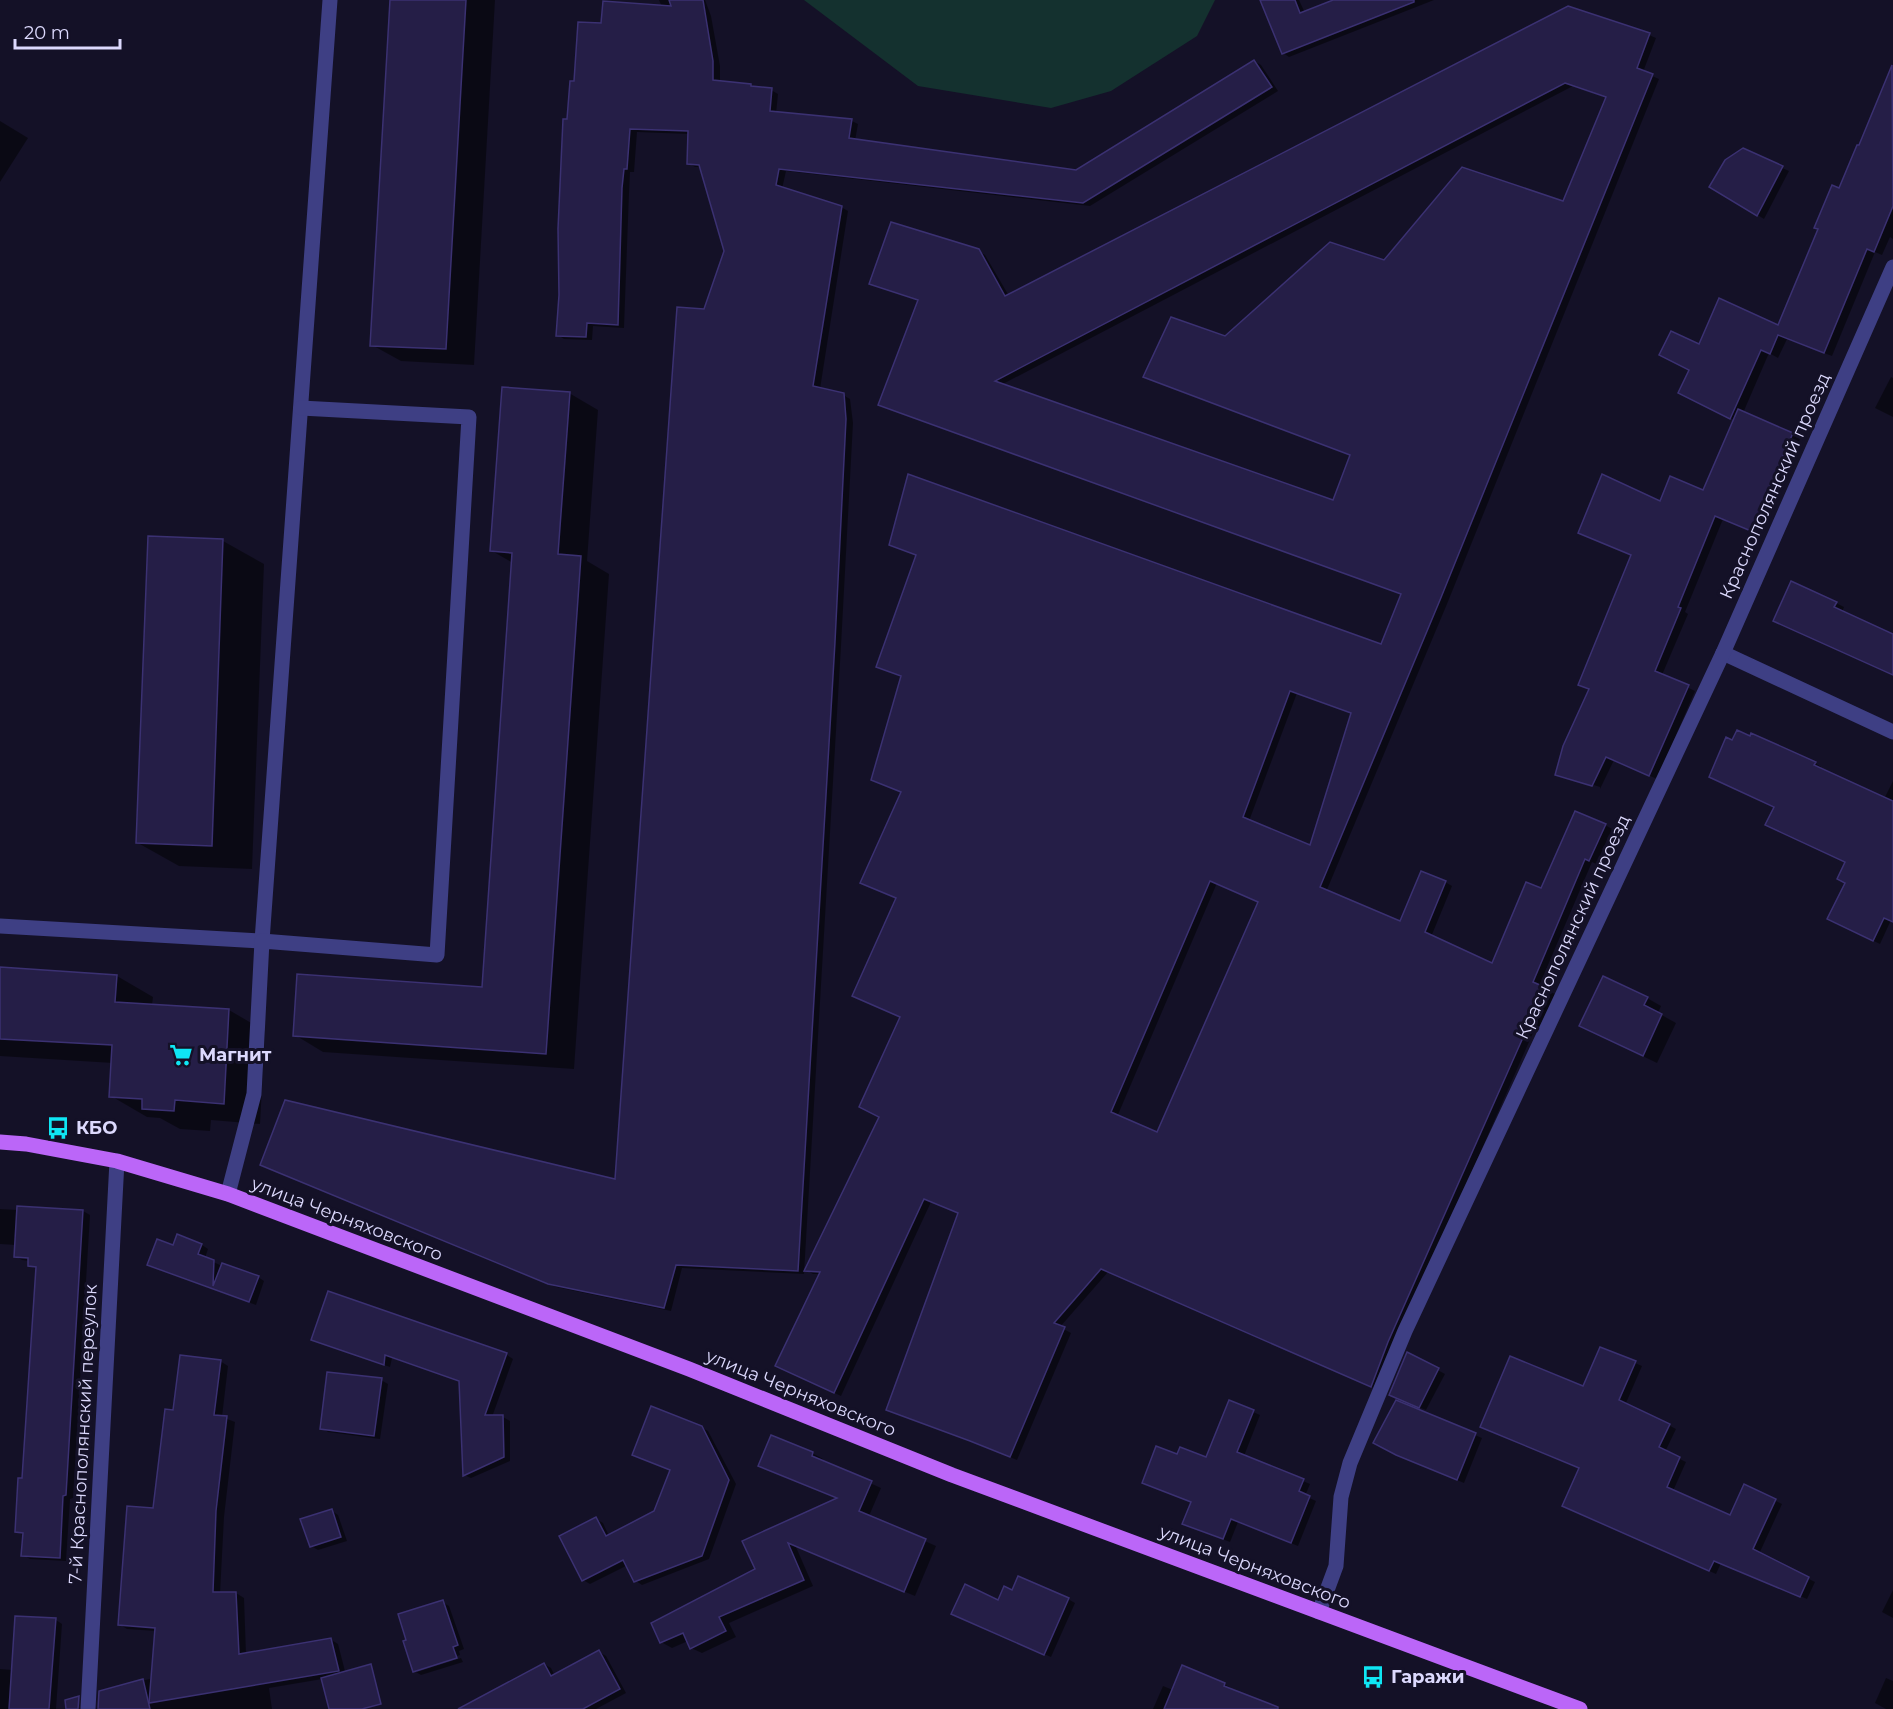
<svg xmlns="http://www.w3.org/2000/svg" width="1893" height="1709" font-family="Montserrat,sans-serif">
  <rect width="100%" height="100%" fill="#141127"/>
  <!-- green -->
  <polygon fill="#14312f" points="804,0 1215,0 1197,36 1111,91 1051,108 918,86"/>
  <!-- shadow -->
  <g fill="#0007" fill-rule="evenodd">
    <polygon points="392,0 495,0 474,365 401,361 372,345"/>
    <polygon points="659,0 705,0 711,16 720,66 720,82 750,85 756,88 771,90 778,94 776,114 852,121 858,124 855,141 1076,172 1254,61 1261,65 1278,91 1090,206 786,171 782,189 841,207 848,211 820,389 843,395 850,399 853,423 841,646 804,1274 682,1268 671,1311 556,1287 268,1168 616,1181 705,311 725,251 702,167 695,167 688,163 689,134 637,132 634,172 630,172 629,193 624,328 593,326 592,340 564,339 558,335 569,121 576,83 603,25 662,7"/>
    <polygon points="1261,0 1299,0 1305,13 1337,0 1434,0 1289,57 1283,53"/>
    <path d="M1649,35l7,3 -13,34 16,7 -212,525 -121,288 75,31 44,-41 7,4 -21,51 62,28 48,-75 64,-65 7,4 -16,35 -4,-2 -53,124 16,8 -16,34 -3,-2 -141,320 -17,44 -270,-118 -48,55 11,6 -54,127 -39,-16 -19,-231 -28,-11 -90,194 -58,-27 37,-95h-7l-7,-4 75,-153 21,-100 -5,-119 6,-106 -1,-115 -24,-11 40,-110 -27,-11 490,100 21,-51 -516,-186 33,-107 -48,-18 107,-32 7,4 24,41zM1573,86l34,12 -43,105 -180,58 -159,77 126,117 -17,47 -333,-117zM1297,693l56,20 -42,134 -62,-26zM1217,883l43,19 -102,232 -41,-17z"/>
    <polygon points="1885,87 1893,91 1893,239 1890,237 1882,255 1875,252 1832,356 1787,339 1778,358 1769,353 1743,413 1800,439 1759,534 1723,519 1685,612 1688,614 1662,675 1695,691 1657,779 1614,760 1600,789 1600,787 1562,775 1562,777 1556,774 1661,503 1704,492 1735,420 1688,397 1700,346 1779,327 1860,147"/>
    <polygon points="0,121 28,138 0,182"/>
    <polygon points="1743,150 1789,171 1764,219 1711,186"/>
    <polygon points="1891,377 1893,378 1893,417 1875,408"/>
    <polygon points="569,393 598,410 587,561 609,574 574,1069 323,1052 295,1035 483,989 513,563 492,551"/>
    <polygon points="223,541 264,564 252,869 179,866 138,843"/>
    <polygon points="1836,603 1844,607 1842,612 1893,636 1893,675 1782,625"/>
    <polygon points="1733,742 1815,763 1821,767 1820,769 1884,799 1893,781 1893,922 1891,920 1880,944 1835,922 1846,882 1847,862 1776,807"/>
    <polygon points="0,969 117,976 153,997 152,1005 229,1010 265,1031 260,1124 211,1120 210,1131 180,1129 160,1118 147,1117 111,1096 113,1063 0,1056"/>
    <polygon points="1647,998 1661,1006 1658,1013 1676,1023 1657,1063 1595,1033"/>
    <polygon points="18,1207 83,1211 90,1215 73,1498 70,1499 66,1561 30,1559 23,1555 24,1536 17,1531 24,1479 36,1269 29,1265 29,1261 22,1260 15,1256 16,1245 0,1244 0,1209 18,1210"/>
    <polygon points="202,1245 208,1249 205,1258 222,1266 258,1277 264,1281 256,1305 156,1268 174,1247"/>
    <polygon points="329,1293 507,1355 513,1359 492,1417 503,1417 510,1421 510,1461 471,1478 464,1475 461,1381 392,1358 390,1367 320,1343"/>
    <polygon points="1408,1354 1445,1374 1426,1410 1397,1398"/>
    <polygon points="220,1361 228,1366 222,1417 235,1422 224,1517 220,1594 236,1593 244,1598 246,1654 330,1639 338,1644 346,1675 269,1688 272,1709 115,1709 110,1689 153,1678 156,1631 127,1629 119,1624 155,1509 174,1411"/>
    <polygon points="1635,1363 1642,1366 1626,1403 1676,1429 1665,1452 1686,1462 1673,1491 1731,1517 1745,1486 1782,1504 1759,1554 1815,1582 1807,1599 1721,1563 1716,1574 1571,1509 1580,1469 1488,1430 1584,1388"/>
    <polygon points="381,1380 388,1384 380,1439 328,1432 322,1428"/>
    <polygon points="1230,1402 1260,1415 1244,1456 1310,1484 1305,1496 1316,1501 1298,1546 1238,1522 1230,1542 1191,1527 1193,1502 1144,1483 1178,1456 1207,1459"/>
    <polygon points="1397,1402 1482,1438 1464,1483 1405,1458"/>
    <polygon points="701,1427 708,1431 736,1484 709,1559 642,1585 636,1581 628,1565 590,1584 583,1580 596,1519 603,1523 609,1536 656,1512 671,1470 633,1454"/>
    <polygon points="812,1453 823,1459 822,1461 881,1488 869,1516 936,1546 915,1596 796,1547 813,1586 729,1623 736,1637 702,1653 691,1648 688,1641 672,1648 661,1642 757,1569 839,1499 770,1471 760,1465"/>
    <polygon points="332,1511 338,1515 347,1541 318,1550 311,1546"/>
    <polygon points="1893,1590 1893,1618 1882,1612"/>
    <polygon points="1012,1591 1068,1599 1075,1603 1051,1657 960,1618 998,1602"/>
    <polygon points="442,1602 449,1606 464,1649 459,1651 460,1655 417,1669 417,1672 461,1658 463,1662 421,1675 414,1671"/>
    <polygon points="56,1620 62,1624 56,1709 0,1709 0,1669 13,1670"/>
    <polygon points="599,1652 606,1656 626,1693 596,1709 461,1709 544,1664 551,1668 555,1676"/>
    <polygon points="1886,1678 1893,1681 1893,1709 1886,1709 1875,1703"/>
    <polygon points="1224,1684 1231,1688 1230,1690 1280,1709 1153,1709 1163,1686 1173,1690"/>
  </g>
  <!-- building -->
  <g fill="#251e47" stroke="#3b3172" stroke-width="1.5" fill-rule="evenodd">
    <polygon points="390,0 466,0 446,349 370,346"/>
    <polygon points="669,0 703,0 713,61 713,80 751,84 751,86 772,88 770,111 852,119 849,138 1076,170 1254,60 1272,87 1083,203 779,169 776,185 842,206 813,386 844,393 846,419 835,642 798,1271 676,1265 664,1308 548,1284 260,1165 285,1100 615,1179 677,307 704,309 724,251 699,165 687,164 688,131 630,129 627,169 624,169 622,188 618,325 587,323 586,337 556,336 559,295 558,229 563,119 567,119 570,81 574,81 578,22 601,23 603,1 671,6"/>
    <polygon points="1260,0 1295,0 1300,13 1333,0 1414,0 1414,2 1282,54"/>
    <path d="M1568,6l82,27 -13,35 16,6 -213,526 -120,287 80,34 21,-50 25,10 -21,51 67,31 34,-81 15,6 34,-77 31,13 -17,37 -4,-2 -52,123 16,7 -17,36 -3,-1 -141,318 -17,45 -270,-118 -47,54 11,4 -55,130 -40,-16 -84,-31 72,-197 -34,-14 -90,194 -59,-27 45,-94 -16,-1 75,-154 -20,-10 41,-90 -48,-21 44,-98 -36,-15 41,-91 -30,-12 30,-104 -25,-9 40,-112 -27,-10 19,-71 473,170 20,-50 -523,-189 40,-105 -49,-16 22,-62 88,27 26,47zM1565,83l41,14 -43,104 -101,-34 -78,93 -54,-18 -105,94 -54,-19 -28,60 207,78 -17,45 -338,-119zM1290,691l61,22 -41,132 -67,-28zM1210,881l48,21 -101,230 -46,-20z"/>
    <polygon points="1892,65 1893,206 1874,252 1867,249 1824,353 1778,335 1770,354 1761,350 1730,419 1678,393 1689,370 1659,355 1671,331 1699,344 1719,298 1778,325 1818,229 1814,228 1832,185 1839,188 1857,145 1859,145"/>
    <polygon points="1743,148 1783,166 1757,216 1709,187 1725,160"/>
    <polygon points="502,387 570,392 558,554 581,556 546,1054 293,1036 297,974 482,987 512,553 490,551"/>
    <polygon points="1738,409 1793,433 1751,531 1715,516 1678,607 1681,608 1655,671 1689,685 1649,776 1606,757 1592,786 1555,775 1563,746 1589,689 1578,685 1631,555 1578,533 1602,474 1660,501 1670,476 1703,490"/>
    <polygon points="148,536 223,539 212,846 136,843"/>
    <polygon points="1791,581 1837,602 1834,607 1893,634 1893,675 1773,621"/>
    <polygon points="1737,730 1750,736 1751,733 1816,762 1814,765 1893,801 1893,922 1884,918 1873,941 1827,919 1845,883 1837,879 1845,862 1765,825 1774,807 1709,777 1726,737 1732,740"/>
    <polygon points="0,967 117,975 115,1002 229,1009 224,1104 175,1100 174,1111 142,1109 142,1099 109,1097 112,1045 0,1039"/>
    <polygon points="1603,976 1648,997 1644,1005 1662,1014 1643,1056 1579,1026"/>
    <polygon points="17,1206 83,1210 66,1495 63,1496 60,1558 21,1556 23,1533 15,1532 18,1478 22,1478 36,1267 28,1266 28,1258 14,1257"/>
    <polygon points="177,1234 202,1244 198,1254 214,1260 213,1286 222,1263 259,1276 249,1302 147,1265 157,1239 173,1245"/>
    <polygon points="328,1291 507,1353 485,1415 503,1415 504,1457 463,1476 459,1381 385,1355 384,1365 311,1340"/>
    <polygon points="1600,1347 1636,1361 1619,1400 1670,1424 1659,1447 1680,1457 1667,1487 1730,1515 1744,1484 1776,1499 1753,1549 1809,1577 1800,1597 1714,1561 1709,1571 1562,1506 1579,1468 1480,1427 1510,1356 1583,1386"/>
    <polygon points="1407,1352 1439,1368 1419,1408 1389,1395"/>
    <polygon points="180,1355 221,1360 214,1415 227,1416 216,1511 213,1592 236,1592 239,1654 331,1638 339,1671 149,1703 155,1628 118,1625 127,1506 153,1508 165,1409 173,1410"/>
    <polygon points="327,1372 382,1378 374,1436 320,1429"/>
    <polygon points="1229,1400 1254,1410 1237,1452 1304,1479 1299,1491 1310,1496 1291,1543 1231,1519 1223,1539 1182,1524 1191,1502 1142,1483 1156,1446 1177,1454 1180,1447 1206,1457"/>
    <polygon points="1396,1400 1476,1433 1457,1480 1396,1455 1373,1443"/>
    <polygon points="651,1406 702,1426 729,1480 702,1556 634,1582 623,1560 582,1581 559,1536 596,1517 606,1536 654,1511 670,1470 632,1455"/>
    <polygon points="771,1435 813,1452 812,1456 872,1481 859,1511 926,1539 904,1592 788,1543 804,1580 719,1617 726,1631 690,1649 683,1633 660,1643 651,1623 755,1569 742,1541 837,1498 758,1466"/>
    <polygon points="332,1509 341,1537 310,1547 300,1519"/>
    <polygon points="1018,1576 1069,1598 1044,1655 951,1614 965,1584 998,1600 1004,1586 1012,1590"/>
    <polygon points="443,1600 458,1645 453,1647 457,1658 413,1672 403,1641 406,1640 398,1614"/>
    <polygon points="15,1616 56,1618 49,1709 9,1709"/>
    <polygon points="599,1650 620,1689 583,1709 458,1709 544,1663 551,1676"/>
    <polygon points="371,1664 381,1704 362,1709 329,1709 321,1678"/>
    <polygon points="1182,1665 1225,1683 1224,1686 1278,1707 1278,1709 1164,1709"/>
    <polygon points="143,1679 150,1709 98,1709 99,1691"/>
    <polygon points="79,1696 78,1709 66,1709 65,1700"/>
  </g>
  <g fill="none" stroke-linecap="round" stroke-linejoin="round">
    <!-- minor -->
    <g stroke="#3e3f84" stroke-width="15">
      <polyline points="1723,653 1893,732"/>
      <polyline points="0,926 262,941 330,0"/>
      <polyline points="228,1194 254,1094 262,941 437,955 469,417 301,408"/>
      <polyline points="1319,1612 1336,1566 1341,1497 1350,1463 1405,1331 1723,653 1893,267"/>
      <polyline points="88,1709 117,1161"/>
    </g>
    <!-- major -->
    <polyline stroke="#bb66f8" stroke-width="15" points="0,1142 26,1144 117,1161 228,1194 689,1369 952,1475 1580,1709"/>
  </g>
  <!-- icons -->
  <defs>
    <g id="supermarket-bare" transform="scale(1.8)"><path d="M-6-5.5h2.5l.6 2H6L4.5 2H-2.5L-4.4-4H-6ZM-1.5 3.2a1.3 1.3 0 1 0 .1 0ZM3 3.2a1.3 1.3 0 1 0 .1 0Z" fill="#0fe6f4" stroke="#141127" stroke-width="2.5" paint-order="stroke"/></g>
    <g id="bus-bare" transform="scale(1.8)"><path d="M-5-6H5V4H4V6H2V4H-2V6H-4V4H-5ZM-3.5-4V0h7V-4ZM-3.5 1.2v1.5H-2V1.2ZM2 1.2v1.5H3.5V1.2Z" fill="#0fe6f4" stroke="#141127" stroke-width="2.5" paint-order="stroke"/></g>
  </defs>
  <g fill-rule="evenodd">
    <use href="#supermarket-bare" x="181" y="1055"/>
    <use href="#bus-bare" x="58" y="1128"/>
    <use href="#bus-bare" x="1373" y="1677"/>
  </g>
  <g text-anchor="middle" stroke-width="6" stroke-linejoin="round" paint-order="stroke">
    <!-- street labels -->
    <g font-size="18" fill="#dcd9fd" stroke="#141127">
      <text transform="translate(1775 486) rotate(-66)" y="6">Краснополянский проезд</text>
      <text transform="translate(1573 927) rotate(-65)" y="6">Краснополянский проезд</text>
      <text transform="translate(347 1219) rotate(21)" y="6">улица Черняховского</text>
      <text transform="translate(801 1393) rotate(22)" y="6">улица Черняховского</text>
      <text transform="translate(83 1434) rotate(-87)" y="6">7-й Краснополянский переулок</text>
      <text transform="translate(1255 1567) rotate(21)" y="6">улица Черняховского</text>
    </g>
    <!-- poi labels -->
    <g font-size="18" font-weight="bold" fill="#dcd9fd" stroke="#141127" text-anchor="start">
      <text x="199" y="1061">Магнит</text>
      <text x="76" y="1134">КБО</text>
      <text x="1391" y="1683">Гаражи</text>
    </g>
  </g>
  <!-- scale -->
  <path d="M15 39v9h105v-9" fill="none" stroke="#dcd9fd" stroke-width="3"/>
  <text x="24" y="39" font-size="18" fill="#dcd9fd" stroke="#141127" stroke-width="4.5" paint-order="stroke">20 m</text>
</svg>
